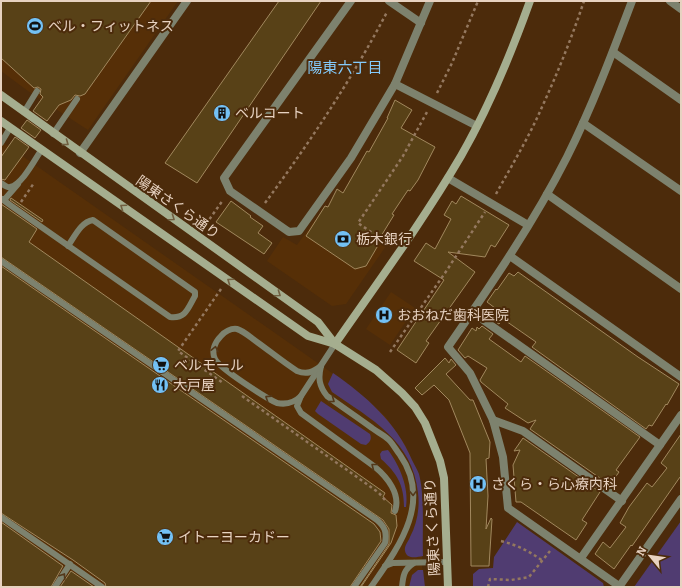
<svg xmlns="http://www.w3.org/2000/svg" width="682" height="588" font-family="Bitter,'Noto Sans JP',serif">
  <rect width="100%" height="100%" fill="#4c2b0b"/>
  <!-- built -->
  <g fill="#562f07">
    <polygon points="1,1 178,1 88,130 28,91 1,71"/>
    <polygon points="1,141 342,380 369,401 386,417 406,446 418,473 422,497 422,565 424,587 1,587"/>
    <polygon points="325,206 386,246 346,304 332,306 267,261 283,237 297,245"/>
    <polygon points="391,292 415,308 390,345 366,329"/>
  </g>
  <!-- green -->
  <g fill="#503c71">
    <path d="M333,373c33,23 63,49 79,87 2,4 5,9 7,14 6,23 3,58 4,82 -6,1 -16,4 -18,-5 -1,-5 3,-9 5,-14 7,-13 10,-29 8,-44 -5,-52 -47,-74 -86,-101l-4,-8z"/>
    <path d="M321,401l49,33c2,5 0,8 -4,11l-5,-1 -43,-30 -3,-3z"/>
    <path d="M388,450c12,16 21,38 18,57h-2c0,-22 -7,-34 -23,-48l-1,-5 2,-3z"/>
    <polygon points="681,521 681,587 634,587"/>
    <polygon points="517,522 603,583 604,587 473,587 473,574 479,569 493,568 494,557"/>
    <polygon points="418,570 423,570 425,587 409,587 412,575"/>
  </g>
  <!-- building -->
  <g fill="#584117" stroke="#a1885e">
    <polygon points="1,1 151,1 85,94 80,96 75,95 71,100 59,105 47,121 33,111 43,97 40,94 41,89 38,87 34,88 1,58"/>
    <polygon points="279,1 321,1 197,183 165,163"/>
    <polygon points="395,100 412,110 401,128 435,147 418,180 410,191 408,190 392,214 394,215 378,241 380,242 366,266 355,269 306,236 325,206 328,207 337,189 343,193 367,151 369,152 388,118 387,118"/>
    <polygon points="27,120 41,130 35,138 21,128"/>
    <polygon points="15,137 29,147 5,180 1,179 1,157"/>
    <polygon points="461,196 509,225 495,247 491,245 485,257 448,252 475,272 426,341 429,343 416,363 397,350 444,280 414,261 426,243 435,249 451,219 444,215 452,201 456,204"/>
    <polygon points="11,198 43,220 42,222 10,200"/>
    <polygon points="231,201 251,216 250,217 263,226 258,233 272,243 264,254 216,222"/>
    <polygon points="1,204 37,229 29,242 385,493 383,497 392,505 391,513 396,515 397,526 391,543 361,587 360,587 389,544 389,529 383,520 1,257"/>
    <polygon points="1,266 374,524 380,532 381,541 350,587 106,587 105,583 73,560 1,513"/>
    <polygon points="518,272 638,357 679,384 667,405 666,404 652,426 649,425 646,429 532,347 536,342 503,319 499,324 488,317 495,308 487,302 496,289 497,290 509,273 514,276"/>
    <polygon points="482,326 493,334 489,339 521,362 525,356 640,437 616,470 619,472 612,482 609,480 607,483 530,429 536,420 528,423 505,408 508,404 481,382 480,380 487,368 468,356 465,358 458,350 472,328 476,331 477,327 479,329"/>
    <polygon points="445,358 449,363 451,359 456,365 446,374 470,400 473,400 490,442 489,458 486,459 488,496 486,529 491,518 492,519 489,566 471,566 470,453 449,400 434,385 422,395 415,388"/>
    <polygon points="681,434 681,477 680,477 632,546 631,545 614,569 595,554 603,542 610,548 626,527 620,523 629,507 647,483 652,487 667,468 661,463"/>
    <polygon points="523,438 600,492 582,520 587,523 576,540 521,502 516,502 513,465 520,450 514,451"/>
    <polygon points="1,522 63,566 51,587 1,587"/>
    <polygon points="71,571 94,587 60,587"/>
  </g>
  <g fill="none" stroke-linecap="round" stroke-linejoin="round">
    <!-- path -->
    <g stroke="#94785f" stroke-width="2.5" stroke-dasharray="3 3" stroke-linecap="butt">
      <polyline points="437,93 452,63 478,1"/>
      <path d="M496,194c16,-29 33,-57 46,-87 16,-35 30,-70 42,-106"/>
      <polyline points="21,202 34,183"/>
      <path d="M265,203c45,-61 87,-124 122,-191"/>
      <polyline points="206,224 223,200"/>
      <polyline points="391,246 358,223 403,156 427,112"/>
      <polyline points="221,289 178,351 223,383"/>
      <polyline points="390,352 445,273 485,212"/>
      <polyline points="242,396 364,482 379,493 385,500"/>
      <path d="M501,541c16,4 28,10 42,20"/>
      <polyline points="488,587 490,579 511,580 529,577 550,551"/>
    </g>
    <!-- lane -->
    <g stroke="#7d826e" stroke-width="6">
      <polyline points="24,112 37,91"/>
      <polyline points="53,134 77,99"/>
      <polyline points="1,143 10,128"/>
      <path d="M1,183c3,2 6,5 9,4 12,-2 25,-28 32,-38"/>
      <polyline points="1,199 5,199 18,184"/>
      <path d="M2,199l8,6 160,112c16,2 18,-9 25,-21v-4l-102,-72c-12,2 -18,16 -25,26"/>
      <path d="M1,261l376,259c8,7 10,12 8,23l-31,44"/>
      <path d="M335,344l-34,52 -4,10 4,7 74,54c12,10 26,27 20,44"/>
      <path d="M321,366c-3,12 -2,20 6,30 15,11 30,21 45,32 5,4 12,7 17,12 4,4 7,10 11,15 33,47 -2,93 -29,132"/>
      <path d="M301,396c-7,7 -14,9 -24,7 -11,-5 -58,-35 -62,-44 -4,-8 0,-17 6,-23 3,-4 10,-8 16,-7 7,2 14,9 20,13 14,10 26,20 40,29 10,4 16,1 24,-5"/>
      <polyline points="1,517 102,587"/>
      <polyline points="385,566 393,563 447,562"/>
      <polyline points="55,587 70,564"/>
      <path d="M402,587c1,-11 2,-18 12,-24"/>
    </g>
    <!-- street -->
    <g stroke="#7d826e" stroke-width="8">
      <polyline points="351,1 224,178 230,191 289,232 299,231 351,158 395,84"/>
      <polyline points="389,1 421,23"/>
      <polyline points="430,1 395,84 477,126"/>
      <polyline points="670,1 681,9"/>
      <polyline points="613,52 681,100"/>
      <polyline points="583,123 681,191"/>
      <polyline points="80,153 187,1"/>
      <polyline points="448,178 528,225"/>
      <polyline points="547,194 681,289"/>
      <polyline points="510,256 681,377"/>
      <polyline points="472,312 660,445"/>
      <polyline points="493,420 523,431 622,501"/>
      <polyline points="581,558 681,415"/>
      <path d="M619,586l-111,-78 -5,-51 -10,-37 -23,-47 -22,-26c42,-61 85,-123 119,-190 25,-50 45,-103 65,-156"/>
      <polyline points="619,587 681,499"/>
    </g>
    <!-- secondary -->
    <g stroke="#a5ae8f" stroke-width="8">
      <polyline points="1,95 318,322 335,344"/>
      <polyline points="1,121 308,336 335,344 376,370 402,393 415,407 425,423 440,461 444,478 448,587"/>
      <path d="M335,344c43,-62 88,-123 126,-188 28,-49 50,-102 69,-155"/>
    </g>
  </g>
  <!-- one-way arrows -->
  <defs><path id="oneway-chevron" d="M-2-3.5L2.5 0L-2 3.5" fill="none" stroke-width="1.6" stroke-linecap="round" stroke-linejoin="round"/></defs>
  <g stroke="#705f40">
    <use href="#oneway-chevron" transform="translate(66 143) rotate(36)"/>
    <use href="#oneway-chevron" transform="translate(123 207) rotate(-145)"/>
    <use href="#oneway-chevron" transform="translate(172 218) rotate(35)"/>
    <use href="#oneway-chevron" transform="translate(230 281) rotate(-145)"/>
    <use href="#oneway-chevron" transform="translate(278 294) rotate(35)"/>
  </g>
  <g stroke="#53381a">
    <use href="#oneway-chevron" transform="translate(215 349) rotate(-78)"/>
    <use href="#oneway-chevron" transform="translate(268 398) rotate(-147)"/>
    <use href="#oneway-chevron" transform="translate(332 400) rotate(36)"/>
    <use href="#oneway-chevron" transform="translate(374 466) rotate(-142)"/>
    <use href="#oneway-chevron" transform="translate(413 493) rotate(88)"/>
    <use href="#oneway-chevron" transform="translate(63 576) rotate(-56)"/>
  </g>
  <!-- icons -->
  <defs>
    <g id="stadium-disc" transform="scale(0.9)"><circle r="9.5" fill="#73c1f5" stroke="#4c2b0b"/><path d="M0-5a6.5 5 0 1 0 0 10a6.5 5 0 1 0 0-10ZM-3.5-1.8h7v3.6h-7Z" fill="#111"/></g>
    <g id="building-disc" transform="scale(0.9)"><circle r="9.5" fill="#73c1f5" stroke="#4c2b0b"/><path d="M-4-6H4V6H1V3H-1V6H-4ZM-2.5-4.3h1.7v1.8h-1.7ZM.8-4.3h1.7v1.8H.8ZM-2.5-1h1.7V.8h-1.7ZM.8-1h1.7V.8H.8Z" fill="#111"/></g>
    <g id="bank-disc" transform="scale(0.9)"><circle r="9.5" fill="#73c1f5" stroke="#4c2b0b"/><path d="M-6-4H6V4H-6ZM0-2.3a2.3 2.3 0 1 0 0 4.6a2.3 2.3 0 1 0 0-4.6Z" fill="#111"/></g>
    <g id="hospital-disc" transform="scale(0.9)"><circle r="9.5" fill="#73c1f5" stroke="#4c2b0b"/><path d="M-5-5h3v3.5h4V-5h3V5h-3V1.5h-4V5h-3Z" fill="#111"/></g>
    <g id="supermarket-disc" transform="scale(0.9)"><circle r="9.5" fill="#73c1f5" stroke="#4c2b0b"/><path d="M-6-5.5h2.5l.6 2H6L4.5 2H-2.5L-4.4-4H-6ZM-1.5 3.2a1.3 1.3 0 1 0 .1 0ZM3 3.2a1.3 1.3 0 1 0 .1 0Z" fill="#111"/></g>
    <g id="restaurant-disc" transform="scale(0.9)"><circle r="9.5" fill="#73c1f5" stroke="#4c2b0b"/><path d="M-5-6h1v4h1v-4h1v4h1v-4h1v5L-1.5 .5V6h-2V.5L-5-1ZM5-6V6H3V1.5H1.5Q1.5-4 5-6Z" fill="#111"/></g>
  </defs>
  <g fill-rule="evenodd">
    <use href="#stadium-disc" x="35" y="26"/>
    <use href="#building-disc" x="222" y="113"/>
    <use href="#bank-disc" x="343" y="239"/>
    <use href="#hospital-disc" x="384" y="315"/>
    <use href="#supermarket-disc" x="161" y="365"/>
    <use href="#restaurant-disc" x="160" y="385"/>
    <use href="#hospital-disc" x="478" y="484"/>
    <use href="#supermarket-disc" x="165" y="537"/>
  </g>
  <g text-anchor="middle" stroke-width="4" stroke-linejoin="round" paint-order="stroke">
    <!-- poi labels -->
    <g font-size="14" fill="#e7d2c1" stroke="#4c2b0b" text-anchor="start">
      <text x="48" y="31">ベル・フィットネス</text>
      <text x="235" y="118">ベルコート</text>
      <text x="356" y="244">栃木銀行</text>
      <text x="397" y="320">おおねだ歯科医院</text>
      <text x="174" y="370">ベルモール</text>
      <text x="173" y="390">大戸屋</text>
      <text x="491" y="489">さくら・ら心療内科</text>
      <text x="178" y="542">イトーヨーカドー</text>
    </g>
    <!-- street labels -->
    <g font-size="14" fill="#e7d2c1" stroke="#4c2b0b">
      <text transform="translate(178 207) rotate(35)" y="5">陽東さくら通り</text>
      <text transform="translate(432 527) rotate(-93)" y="5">陽東さくら通り</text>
    </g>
    <!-- neighbourhood labels -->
    <g font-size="15" fill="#84cbfc" stroke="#4c2b0b">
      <text x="345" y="73">陽東六丁目</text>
    </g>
  </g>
  <!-- border -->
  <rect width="682" height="588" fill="none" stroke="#e7d2c1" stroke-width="4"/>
  <!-- north arrow -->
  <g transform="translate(650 556) rotate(299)" stroke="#4c2b0b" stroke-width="3" paint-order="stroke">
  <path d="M0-3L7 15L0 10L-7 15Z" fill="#e7d2c1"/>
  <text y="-6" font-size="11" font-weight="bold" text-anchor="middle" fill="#e7d2c1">N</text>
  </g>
</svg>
